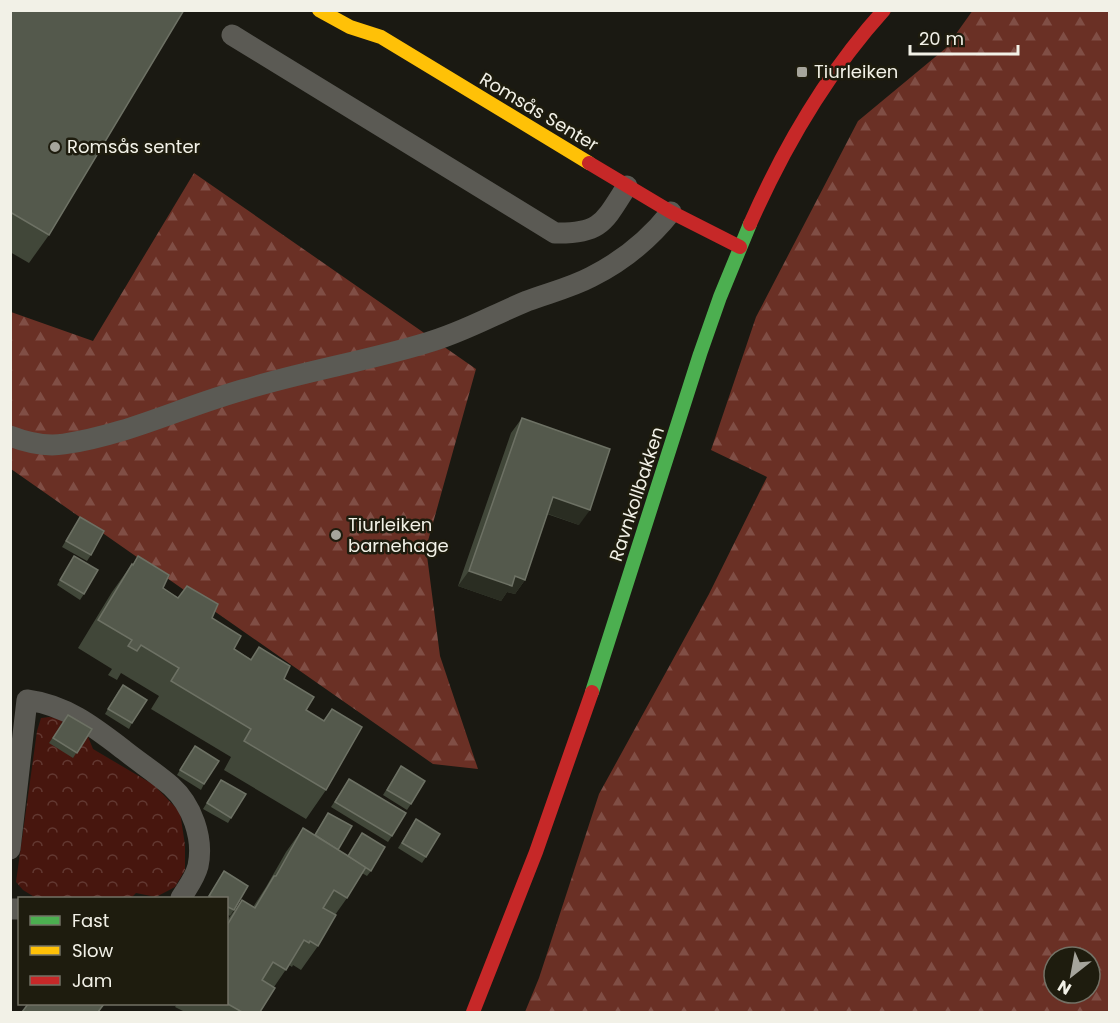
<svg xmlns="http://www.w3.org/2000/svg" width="1120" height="1023" font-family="Poppins,sans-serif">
  <defs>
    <pattern id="forest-firs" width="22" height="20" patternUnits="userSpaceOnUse" patternTransform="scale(1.5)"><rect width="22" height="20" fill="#6a3025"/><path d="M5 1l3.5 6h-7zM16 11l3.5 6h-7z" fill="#804e45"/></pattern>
    <pattern id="park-crowns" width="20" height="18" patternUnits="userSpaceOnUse" patternTransform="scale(1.5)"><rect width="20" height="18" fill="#47160e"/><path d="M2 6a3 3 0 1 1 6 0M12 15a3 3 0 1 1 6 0" fill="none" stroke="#623831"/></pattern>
  </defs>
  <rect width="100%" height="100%" fill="#1a1912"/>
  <!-- forest -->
  <g fill="url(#forest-firs)" fill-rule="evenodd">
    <path d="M973,10l136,1v1001h-584l14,-34 60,-184 110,-200 58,-117 -56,-27 45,-133 102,-196 88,-73zM1054,957h36v36h-36z"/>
    <polygon points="194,173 476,369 426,548 440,656 478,769 433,764 11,469 11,312 93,341"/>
  </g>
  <!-- park -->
  <polygon fill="url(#park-crowns)" points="49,717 64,719 50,743 87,734 93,749 154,785 180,812 185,845 185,870 175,887 156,897 136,893 131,898 36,898 23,890 16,882 37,731 41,718"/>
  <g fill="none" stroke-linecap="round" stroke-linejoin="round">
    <!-- lane -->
    <g stroke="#5b5a54" stroke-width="21">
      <path d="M232,35l323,198c46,1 49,-11 72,-47"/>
      <path d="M10,436c18,7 35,11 54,8 63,-9 120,-38 182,-55 59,-18 121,-28 180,-46 36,-10 67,-28 101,-42 21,-8 43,-13 64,-24 32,-16 57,-36 80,-65"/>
      <path d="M10,849l17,-149c39,5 67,27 97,50 15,12 32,23 47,36 21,19 33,52 27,80 -3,12 -11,22 -17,32"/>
      <polyline points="10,909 20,909"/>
    </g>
    <!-- fast -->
    <polyline stroke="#4caf50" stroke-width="14" points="592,692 700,354 720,297 750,224"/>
    <!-- slow -->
    <polyline stroke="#ffc107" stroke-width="14" points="319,10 350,27 381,37 589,163"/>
    <!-- jam -->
    <g stroke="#c62828" stroke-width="14">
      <polyline points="589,163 671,212 740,247"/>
      <path d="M750,224c34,-77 77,-151 134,-214"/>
      <polyline points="473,1012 536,852 592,692"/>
    </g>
  </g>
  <!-- wall -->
  <g fill="#414739">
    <polygon points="10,10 49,235 29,263 10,252"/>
    <polygon points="522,418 579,525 547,514 525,580 515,594 507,592 501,601 458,586 511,433"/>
    <polygon points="80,517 91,555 87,561 62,547"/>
    <polygon points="74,556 84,594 80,600 57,585"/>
    <polygon points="138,556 163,588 212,618 234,649 251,659 259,647 284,679 306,710 323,721 332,709 326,790 306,819 224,770 231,757 151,709 159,696 121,673 117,680 108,675 112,669 78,648 112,592 132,564 133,564"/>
    <polygon points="119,690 132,723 129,729 105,714"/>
    <polygon points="68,715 92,729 73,758 49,743"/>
    <polygon points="191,751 204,784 201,790 177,775"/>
    <polygon points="398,771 411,804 407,810 383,795"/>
    <polygon points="349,779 392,836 388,842 331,807"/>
    <polygon points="221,780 231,818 228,823 203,809"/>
    <polygon points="328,813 338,850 348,856 362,833 371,871 367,876 362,873 347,898 335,915 318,946 301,970 293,965 292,967 289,965 274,987 260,1012 185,1012 175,1007 177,1004 226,1004 226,922 242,900 253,907 266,887 286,852 303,828 314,835"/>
    <polygon points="416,819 426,857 422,863 398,848"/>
    <polygon points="224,871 234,910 230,916 226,913 226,898 207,898"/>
  </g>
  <!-- shaded-wall -->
  <g fill="#2a2d22">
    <polygon points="553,497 590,510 579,525 543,512"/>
    <polygon points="469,571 515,576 525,580 515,594 507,592 501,601 458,586"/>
  </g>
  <!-- building -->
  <g fill="#54594c" stroke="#6d7164" stroke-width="1.5">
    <polygon points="10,10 184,10 49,235 10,212"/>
    <polygon points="522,418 610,449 590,510 553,497 525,580 515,576 512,586 469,571"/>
    <polygon points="80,517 104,531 91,555 66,541"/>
    <polygon points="74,556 98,570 84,594 60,580"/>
    <polygon points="138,556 169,575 163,588 178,598 187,586 218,604 212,618 241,636 234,649 251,660 259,647 290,666 284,679 314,697 306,710 324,721 332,709 362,727 326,790 244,741 251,729 171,681 179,668 141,645 137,651 128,646 132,640 98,620 132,564 133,565"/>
    <polygon points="123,685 147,700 132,723 108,709"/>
    <polygon points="68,715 92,729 77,753 53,738"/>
    <polygon points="195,746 219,761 204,784 180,770"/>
    <polygon points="401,766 425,781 411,804 387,790"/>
    <polygon points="349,779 406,813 392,836 335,802"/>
    <polygon points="221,780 246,794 231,818 207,803"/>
    <polygon points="328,813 352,826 338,850 315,835"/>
    <polygon points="416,819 440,834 426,857 402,843"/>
    <polygon points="303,828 366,867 347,898 334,890 323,908 336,915 318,946 310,941 309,943 304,940 286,970 273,962 262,980 275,988 260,1012 242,1012 226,1003 226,927 242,900 255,908 274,876 276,876"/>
    <polygon points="362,833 385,847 371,871 348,856"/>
    <polygon points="224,871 248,886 234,910 226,906 226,898 214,898 209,896"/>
    <polygon points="28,1004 104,1004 98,1012 22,1012"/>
  </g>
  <!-- markers -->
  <g fill="#a6a59c" stroke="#1e1c0e" stroke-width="2">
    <rect x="796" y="66" width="12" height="12" rx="3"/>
    <circle cx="55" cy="147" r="6"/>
    <circle cx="336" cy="535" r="6"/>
  </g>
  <g text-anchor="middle" stroke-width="5" stroke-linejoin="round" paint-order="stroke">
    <!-- poi labels -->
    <g font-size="18" fill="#f2f1e7" stroke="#1e1c0e" text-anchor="start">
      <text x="814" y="78">Tiurleiken</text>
      <text x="67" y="153">Romsås senter</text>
      <text x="348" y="531">Tiurleiken<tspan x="348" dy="21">barnehage</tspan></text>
    </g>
    <!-- street labels -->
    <g font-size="18" fill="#f2f1e7" stroke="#1e1c0e">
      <text transform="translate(539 112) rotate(31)" y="6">Romsås Senter</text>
      <text transform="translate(637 494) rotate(-72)" y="6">Ravnkollbakken</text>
    </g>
  </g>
  <!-- border -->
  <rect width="1120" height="1023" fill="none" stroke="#f2f1e7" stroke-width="24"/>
  <!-- legend -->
  <rect x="18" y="897" width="210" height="108" fill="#1e1c0e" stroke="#737165" stroke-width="1.5"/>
  <rect x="30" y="916" width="30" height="9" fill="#4caf50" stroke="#737165" stroke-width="1.5"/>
  <text x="72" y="927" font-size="18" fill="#f2f1e7">Fast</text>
  <rect x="30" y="946" width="30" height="9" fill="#ffc107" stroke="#737165" stroke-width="1.5"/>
  <text x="72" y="957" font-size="18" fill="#f2f1e7">Slow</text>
  <rect x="30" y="976" width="30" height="9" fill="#c62828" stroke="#737165" stroke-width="1.5"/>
  <text x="72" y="987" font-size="18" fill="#f2f1e7">Jam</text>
  <!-- north arrow -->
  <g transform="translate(1072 975) rotate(211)"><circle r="28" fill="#1e1c0e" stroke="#737165" stroke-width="1.5"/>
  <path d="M0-4.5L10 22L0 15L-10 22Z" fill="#a6a59c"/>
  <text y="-9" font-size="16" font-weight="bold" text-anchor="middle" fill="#f2f1e7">N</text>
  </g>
  <!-- scale -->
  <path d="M910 45v9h108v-9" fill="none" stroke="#f2f1e7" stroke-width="3"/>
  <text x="919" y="45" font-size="18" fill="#f2f1e7" stroke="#1e1c0e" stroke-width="4.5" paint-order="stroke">20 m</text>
</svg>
